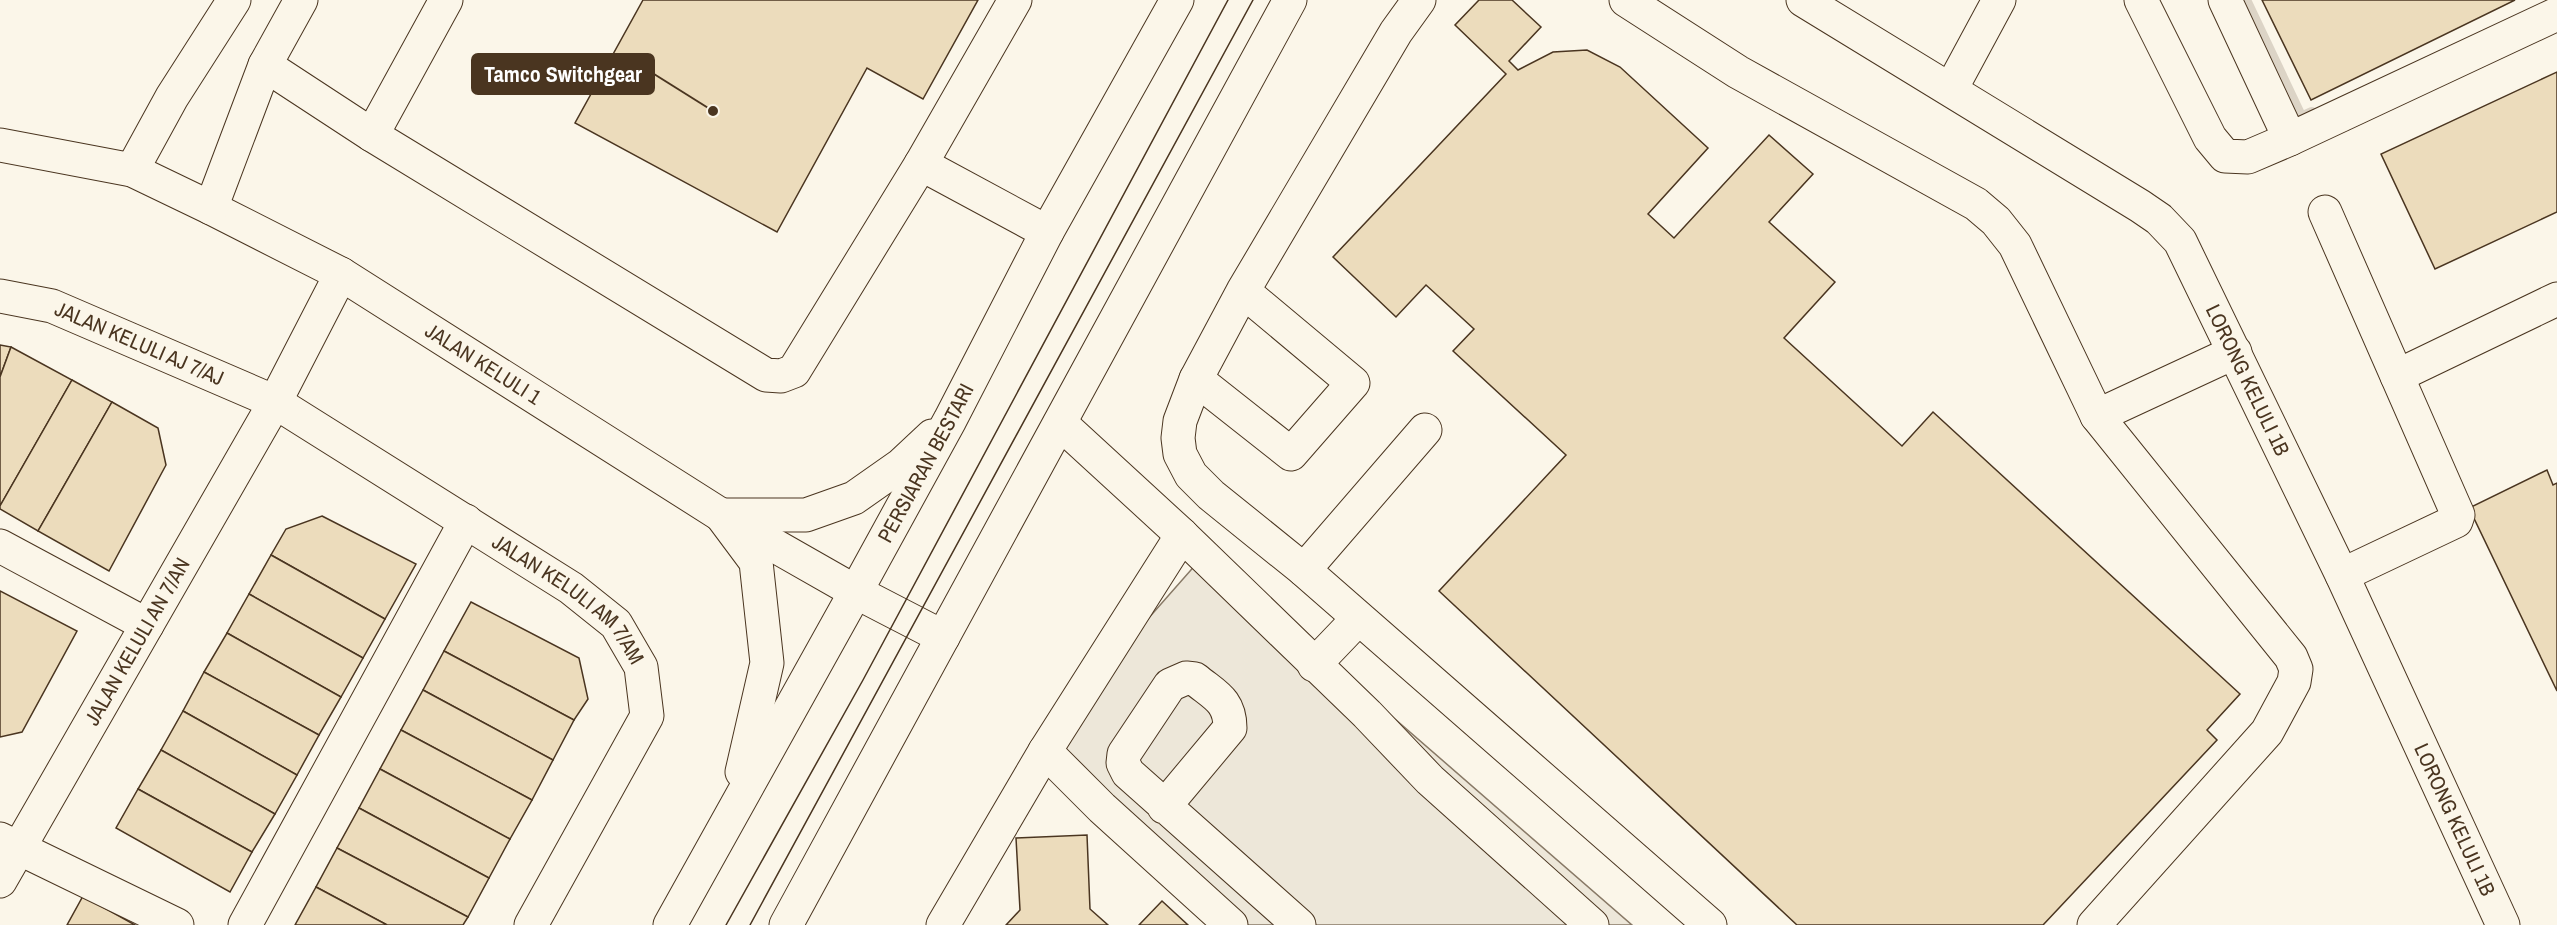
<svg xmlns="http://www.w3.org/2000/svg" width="2557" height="925" font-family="'Archivo Narrow',sans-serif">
  <rect width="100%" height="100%" fill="#fbf6e9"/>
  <!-- parking -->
  <polygon fill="#ede7d9" stroke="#887966" stroke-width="1.5" points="1205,554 1632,925 1226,925 1029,754"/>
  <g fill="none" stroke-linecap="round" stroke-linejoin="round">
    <!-- stream -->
    <polyline stroke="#dcd4c6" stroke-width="12" points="2245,0 2301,118 2312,113"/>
  </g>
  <!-- building -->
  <g fill="#ecdcbc" stroke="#4a3520" stroke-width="1.5">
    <polygon points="643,0 978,0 923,99 867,68 777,232 575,123"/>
    <polygon points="1479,0 1512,0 1541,27 1509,61 1518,70 1553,52 1587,50 1620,67 1708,148 1648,214 1674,238 1769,135 1813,174 1769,222 1835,282 1784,338 1902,446 1933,412 2240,694 2207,730 2217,740 2043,925 1797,925 1439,591 1566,455 1453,351 1474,329 1426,285 1396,317 1333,257 1506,74 1455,25"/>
    <polygon points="2262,0 2515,0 2311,100"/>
    <polygon points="2557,72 2557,212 2435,269 2381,154"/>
    <polygon points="0,345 11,347 0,377"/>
    <polygon points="11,347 72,380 0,506 0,377"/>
    <polygon points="72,380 112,402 38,531 0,509 0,506"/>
    <polygon points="112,402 158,428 166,465 109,571 38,531"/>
    <polygon points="2547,470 2553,485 2557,483 2557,691 2469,508"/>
    <polygon points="322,516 416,564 385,619 271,555 286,529"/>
    <polygon points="271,555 385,619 363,658 249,594"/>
    <polygon points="0,591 77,631 22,732 0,737"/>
    <polygon points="249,594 363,658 341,697 227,633"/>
    <polygon points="471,602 579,658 588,699 574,720 444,651"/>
    <polygon points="227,633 341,697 319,735 204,672"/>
    <polygon points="444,651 574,720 553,760 423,690"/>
    <polygon points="204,672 319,735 297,775 183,711"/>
    <polygon points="423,690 553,760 532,800 401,730"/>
    <polygon points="183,711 297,775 275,814 161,750"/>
    <polygon points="401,730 532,800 510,839 380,769"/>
    <polygon points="161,750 275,814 252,852 138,789"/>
    <polygon points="380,769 510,839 489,878 359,808"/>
    <polygon points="138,789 252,852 230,892 116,828"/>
    <polygon points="359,808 489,878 468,917 337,848"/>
    <polygon points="1087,835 1090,909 1108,925 1006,925 1020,910 1016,838"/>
    <polygon points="337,848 468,917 463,925 387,925 316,887"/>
    <polygon points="316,887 387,925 295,925"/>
    <polygon points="83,896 135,925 67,925"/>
    <polygon points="1162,901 1188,925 1139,925"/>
  </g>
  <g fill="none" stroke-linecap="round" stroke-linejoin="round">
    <!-- minor casing -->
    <g stroke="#4a3520" stroke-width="35">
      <g id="minor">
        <polyline points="1626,0 1738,72 1976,204 1996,221 2015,245 2097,416"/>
        <path id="s1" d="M1803,0l337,206 19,13 21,22 162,334 161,350"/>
        <polyline points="2141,0 2210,138 2225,156 2248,157 2290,139 2557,14"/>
        <polyline points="2225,0 2290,139"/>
        <polyline points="265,65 372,135 766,375 781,376 794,371 921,164 1047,232"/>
        <polyline points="1951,89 1999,0"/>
        <polyline points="372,135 446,0"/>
        <path id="s2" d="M0,145l132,25 79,38 130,66 380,241 135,77 87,45"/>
        <polyline points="921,164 1015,0"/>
        <polyline points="132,170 172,97 234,0"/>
        <polyline points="211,208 265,65 301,0"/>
        <polyline points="2325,212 2458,515 2456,521 2342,575"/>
        <polyline points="1243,291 1353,383 1291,454 1196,379 1243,291 1396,32 1419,0"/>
        <path id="s3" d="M0,296l52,10 223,96 296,186 45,36 25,43 6,49 -116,209"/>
        <polyline points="2397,376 2557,299"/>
        <polyline points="1196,379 1180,421 1178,438 1180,454 1191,475 1211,495 1304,570"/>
        <polyline points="1060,423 1182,535 1367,714 1430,780 1592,925"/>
        <polyline points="1425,430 1304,570 1710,925"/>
        <polyline points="0,546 147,625"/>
        <polyline points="1314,665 1357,620"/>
        <polyline points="1045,751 1102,808 1231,925"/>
        <path d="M1164,807l66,-79c0,-28 -16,-33 -35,-49l-9,-1 -16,7 -46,69 -1,9 5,10 171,152"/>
        <polyline points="0,839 177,925"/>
        <path id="s4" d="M0,881l275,-479 66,-128"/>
        <polyline points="245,925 466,521"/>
        <polyline points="943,925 1045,751 1182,535"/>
        <polyline points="2094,925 2267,732 2294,682 2296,669 2291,657 2097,416 2235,352"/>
      </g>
    </g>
    <!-- major casing -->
    <g stroke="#4a3520" stroke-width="35">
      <g id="major">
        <polyline points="721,515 756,562 767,663 742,772"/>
        <polyline points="721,515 806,515 854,498 901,465 932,436"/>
        <path id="s5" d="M670,925l195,-350 85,-155 97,-188 130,-232"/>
        <polyline points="786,925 1290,0"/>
      </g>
    </g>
    <!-- minor -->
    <use href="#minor" stroke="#fbf6e9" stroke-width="33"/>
    <!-- major -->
    <use href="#major" stroke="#fbf6e9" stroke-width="33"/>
    <!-- tram -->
    <g stroke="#4a3520" stroke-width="1.5">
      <polyline points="726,925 863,680 1228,0"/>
      <polyline points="750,925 1253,0"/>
    </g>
  </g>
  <g text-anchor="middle" stroke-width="4.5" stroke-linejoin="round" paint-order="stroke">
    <!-- street labels -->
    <g font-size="21" fill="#4a3520" stroke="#fbf6e9">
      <text dy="7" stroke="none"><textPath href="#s3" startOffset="148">JALAN KELULI AJ 7/AJ</textPath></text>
      <text dy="7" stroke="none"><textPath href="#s2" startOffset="536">JALAN KELULI 1</textPath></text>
      <text dy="7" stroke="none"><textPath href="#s1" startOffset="603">LORONG KELULI 1B</textPath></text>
      <text dy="7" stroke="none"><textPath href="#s5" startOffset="528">PERSIARAN BESTARI</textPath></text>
      <text dy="7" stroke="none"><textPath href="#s3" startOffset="651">JALAN KELULI AM 7/AM</textPath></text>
      <text dy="7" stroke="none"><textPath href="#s4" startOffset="276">JALAN KELULI AN 7/AN</textPath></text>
      <text dy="7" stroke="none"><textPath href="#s1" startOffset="1089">LORONG KELULI 1B</textPath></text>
    </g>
  </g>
  <!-- callouts -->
  <path fill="none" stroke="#4a3520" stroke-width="2" d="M713 111L654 74"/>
  <circle fill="#4a3520" stroke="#fbf6e9" stroke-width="2" cx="713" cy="111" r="6"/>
  <rect fill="#4a3520" stroke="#4a3520" stroke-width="2" x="472" y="54" width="182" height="40" rx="6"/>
  <g font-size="22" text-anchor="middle" font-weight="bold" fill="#fff">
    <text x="563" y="82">Tamco Switchgear</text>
  </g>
</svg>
